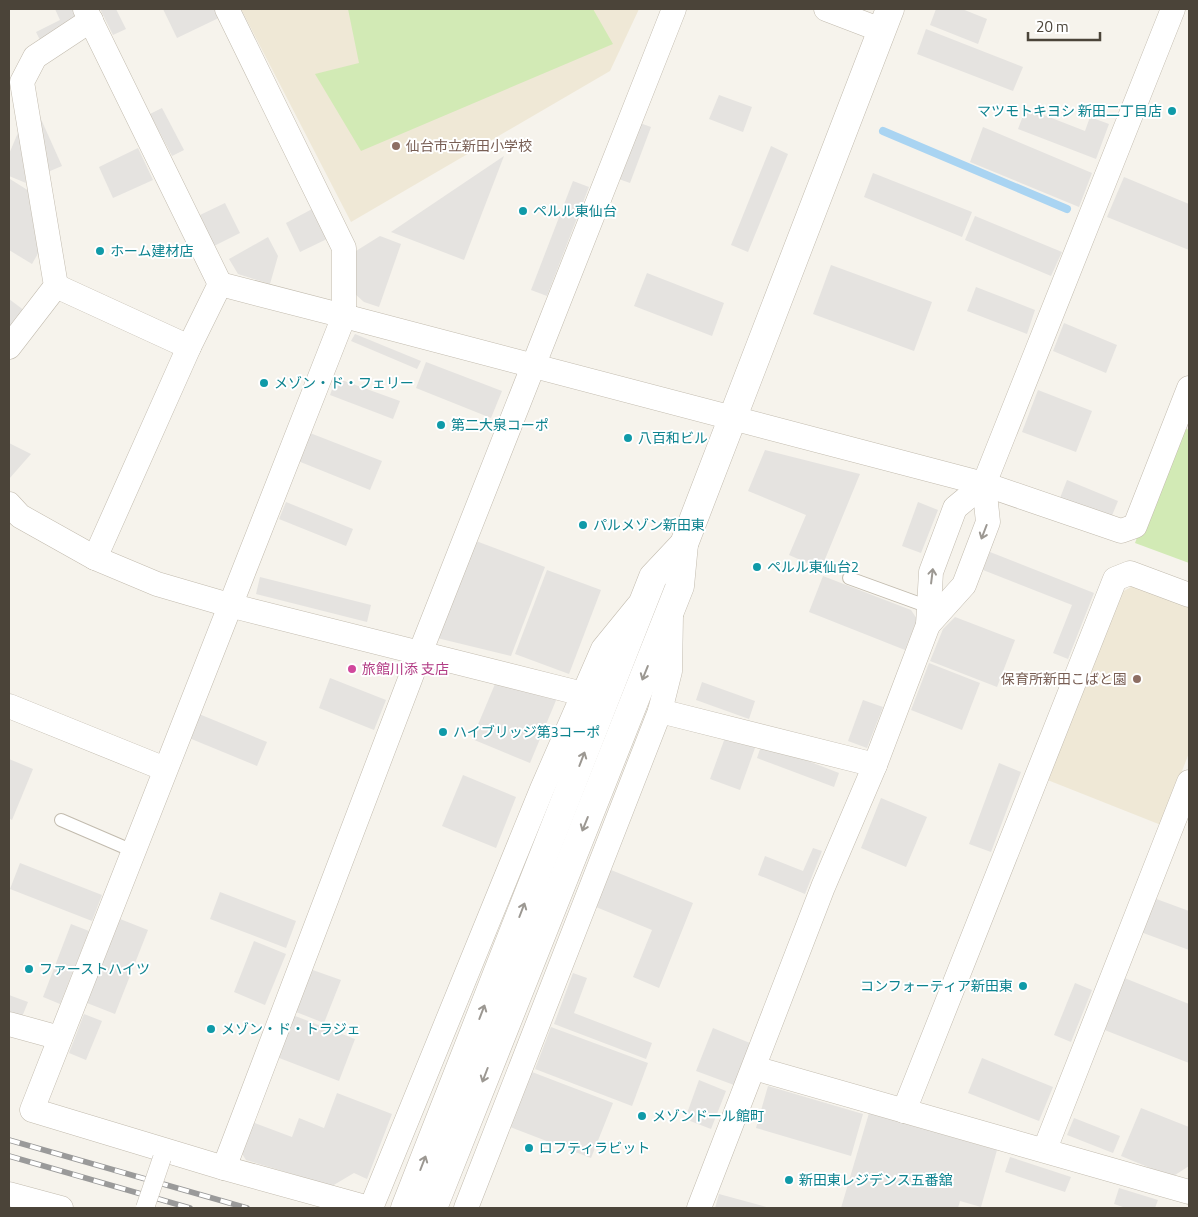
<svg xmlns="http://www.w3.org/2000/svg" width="1198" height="1217" font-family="'Titillium Web','Noto Sans JP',sans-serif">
  <rect width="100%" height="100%" fill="#f6f3ec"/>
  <!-- education -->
  <g fill="#efe8d6">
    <polygon points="241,9 639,9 610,71 351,222"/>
    <polygon points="1135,585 1189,606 1189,753 1161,825 1045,779 1118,594"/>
  </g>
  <!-- green -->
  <g fill="#d2eab5">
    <polygon points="348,9 593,9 613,44 361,151 315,74 359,63"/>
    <polygon points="1179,426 1189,430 1189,563 1135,543"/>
  </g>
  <!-- parking -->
  <g fill="#e5e3e0">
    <polygon points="55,9 74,9 76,12 71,26 41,42 36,32 60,20"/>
    <polygon points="100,9 116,9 126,29 113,35"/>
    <polygon points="163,9 224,9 227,14 177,38"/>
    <polygon points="936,9 962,9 987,19 978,44 930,25"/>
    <polygon points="926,29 1023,67 1013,91 917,54"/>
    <polygon points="719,95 752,107 743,132 709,119"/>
    <polygon points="36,108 62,166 43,174"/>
    <polygon points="162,108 184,150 172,156 150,114"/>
    <polygon points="1026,108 1085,131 1090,117 1109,124 1096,159 1018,129"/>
    <polygon points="637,122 651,127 630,183 616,178"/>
    <polygon points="983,127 1092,173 1079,207 970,162"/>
    <polygon points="20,128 26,183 9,176 9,154"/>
    <polygon points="771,146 788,154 748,252 731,245"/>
    <polygon points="138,148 153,180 113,198 99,167"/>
    <polygon points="504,156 464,260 391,232"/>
    <polygon points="873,173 972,212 962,237 864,197"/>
    <polygon points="1124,177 1189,204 1189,250 1107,217"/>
    <polygon points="10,179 29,191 40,250 32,264 9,250"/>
    <polygon points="573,181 589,187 547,296 531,290"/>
    <polygon points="225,203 240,233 214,246 200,215"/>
    <polygon points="314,208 329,238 300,252 286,223"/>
    <polygon points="975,216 1062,252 1051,276 965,240"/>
    <polygon points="380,236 401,244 379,307 364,302 354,293 356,251"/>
    <polygon points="268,237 278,256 270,284 238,274 229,259"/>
    <polygon points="831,265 932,302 914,351 813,314"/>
    <polygon points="647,273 724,303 712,336 634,306"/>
    <polygon points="976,287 1035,310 1027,334 967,311"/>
    <polygon points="9,299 25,311 9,332"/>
    <polygon points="1064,323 1117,345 1106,373 1053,351"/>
    <polygon points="355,334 421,361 417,369 351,341"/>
    <polygon points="426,362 502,391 491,418 416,388"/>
    <polygon points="336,378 400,401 393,419 330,395"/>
    <polygon points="1038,390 1092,411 1076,452 1022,432"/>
    <polygon points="310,433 382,461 370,490 298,461"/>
    <polygon points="9,443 31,454 9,479"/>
    <polygon points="765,450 860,474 821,569 789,555 806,515 748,491"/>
    <polygon points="1067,480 1118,501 1111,518 1060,498"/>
    <polygon points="286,502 353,529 346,546 279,519"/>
    <polygon points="918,502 938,510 921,553 902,546"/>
    <polygon points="476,541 545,567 511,656 437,638"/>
    <polygon points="990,552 1094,593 1068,659 1053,653 1072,605 983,570"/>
    <polygon points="547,570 601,590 569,674 515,654"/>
    <polygon points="823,576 911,610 917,619 905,650 809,612"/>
    <polygon points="260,577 371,605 367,622 256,594"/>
    <polygon points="955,617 1015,640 997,687 930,661 943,629"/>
    <polygon points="929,663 980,683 962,730 911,710"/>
    <polygon points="330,678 386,700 374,730 319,708"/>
    <polygon points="702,682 755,701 749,719 696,700"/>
    <polygon points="495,684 557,698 530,763 472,739"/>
    <polygon points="863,700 883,707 867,748 848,741"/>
    <polygon points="199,714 267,742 257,766 189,738"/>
    <polygon points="726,735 756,745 740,790 710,779"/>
    <polygon points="762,743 839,773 834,787 757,758"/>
    <polygon points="9,759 33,769 12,820 9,818"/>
    <polygon points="999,763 1021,772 991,852 969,844"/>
    <polygon points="463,775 516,797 496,848 442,826"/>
    <polygon points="881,798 927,817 906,867 861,848"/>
    <polygon points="813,848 822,851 805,894 758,875 765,856 803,871"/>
    <polygon points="20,863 102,895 92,921 10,889"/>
    <polygon points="611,870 693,903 659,988 633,977 652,930 596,907"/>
    <polygon points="220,892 296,921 286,948 210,919"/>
    <polygon points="1151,897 1189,911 1189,950 1138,931"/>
    <polygon points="120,919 148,930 115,1014 87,1003"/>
    <polygon points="71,924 89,931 60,1004 43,997"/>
    <polygon points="254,941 286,954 265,1005 234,992"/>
    <polygon points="307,968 341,980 324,1023 291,1010"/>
    <polygon points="573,973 587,978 574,1013 652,1043 646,1059 554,1024"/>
    <polygon points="1122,977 1189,1004 1189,1063 1102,1029"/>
    <polygon points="1075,983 1092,990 1071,1042 1054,1035"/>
    <polygon points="9,995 28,1002 22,1017 9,1012"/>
    <polygon points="84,1014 102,1021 86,1060 69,1053"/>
    <polygon points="290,1014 355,1039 339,1081 274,1056"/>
    <polygon points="551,1027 648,1063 632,1106 535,1069"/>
    <polygon points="713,1028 750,1043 734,1085 696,1071"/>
    <polygon points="982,1058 1053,1087 1039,1121 968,1093"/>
    <polygon points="532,1072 613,1103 591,1158 510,1127"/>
    <polygon points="699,1080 726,1091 711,1129 685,1119"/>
    <polygon points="768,1086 863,1114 851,1156 756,1128"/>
    <polygon points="337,1093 392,1114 367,1179 354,1173 332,1186 246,1160 239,1149 249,1121 292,1137 299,1118 324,1128"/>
    <polygon points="1141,1108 1189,1127 1189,1166 1172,1177 1121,1156"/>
    <polygon points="869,1113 997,1150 981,1207 960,1201 958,1208 841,1208"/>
    <polygon points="1074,1118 1120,1136 1113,1153 1067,1135"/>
    <polygon points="1010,1157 1071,1177 1065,1192 1005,1172"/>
    <polygon points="1119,1188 1158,1200 1155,1208 1126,1208 1114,1204"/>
    <polygon points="719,1194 770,1208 715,1208"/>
  </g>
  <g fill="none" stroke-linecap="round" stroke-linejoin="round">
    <!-- stream -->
    <polyline stroke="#a9d4f2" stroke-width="8" points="883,131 1067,209"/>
    <!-- service casing -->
    <g stroke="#c2bbae" stroke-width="14">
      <g id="service">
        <polyline points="849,578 929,607"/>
        <polyline points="61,820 133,851"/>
      </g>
    </g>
    <!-- minor casing -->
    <g stroke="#c2bbae" stroke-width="25">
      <g id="minor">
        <polyline points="85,9 220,284 344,316 32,1110 224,1168 369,1208"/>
        <polyline points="227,9 344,248 344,316 984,484 1121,531 1135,526 1189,388"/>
        <polyline points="826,9 881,30"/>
        <polyline points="56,286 189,347"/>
        <polyline points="9,347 56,286 22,82 35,57 91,20"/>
        <polyline points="9,504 20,516 95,558 157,584 229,605 583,694"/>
        <polyline points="95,558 189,347 220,284"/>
        <polyline points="928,625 964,585 988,522 984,484 1173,9"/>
        <polyline points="9,706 165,769"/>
        <polyline points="660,711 875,765"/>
        <polyline points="9,1024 60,1038"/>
        <polyline points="754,1068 1189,1192"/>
        <polyline points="904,1111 1115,579 1130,573 1189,595"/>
        <polyline points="1045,1149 1189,782"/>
        <polyline points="224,1168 420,653 674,9"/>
        <polyline points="9,1194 61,1208"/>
        <polyline points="371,1208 542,789 603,649 638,606"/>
        <polyline points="466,1208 660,711 670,671 671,615"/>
        <polyline points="699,1208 823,887 875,765 928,625 931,572 955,508 984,484"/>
      </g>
    </g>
    <!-- tertiary casing -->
    <g stroke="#c2bbae" stroke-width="29">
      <g id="tertiary">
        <polyline points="405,1208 653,577 684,544"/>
        <polyline points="433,1208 680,586 684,544 890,9"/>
      </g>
    </g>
    <!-- service -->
    <use href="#service" stroke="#fff" stroke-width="12"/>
    <!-- minor -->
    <use href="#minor" stroke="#fff" stroke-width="24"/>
    <!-- tertiary -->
    <use href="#tertiary" stroke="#fff" stroke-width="28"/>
    <!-- rail casing -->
    <g stroke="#9a9a9a" stroke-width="5.5">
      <g id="rail">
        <polyline points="9,1140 247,1208"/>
        <polyline points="9,1156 190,1208"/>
      </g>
    </g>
    <!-- rail -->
    <use href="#rail" stroke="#fff" stroke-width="4" stroke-dasharray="11" stroke-linecap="butt"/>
    <!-- pedestrian-bridge casing -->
    <g stroke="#c2bbae" stroke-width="19" stroke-linecap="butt">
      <polyline id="pedestrian-bridge" points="145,1208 162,1158"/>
    </g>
    <!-- pedestrian-bridge -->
    <use href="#pedestrian-bridge" stroke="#fff" stroke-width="18"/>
  </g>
  <!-- one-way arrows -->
  <defs><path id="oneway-shaft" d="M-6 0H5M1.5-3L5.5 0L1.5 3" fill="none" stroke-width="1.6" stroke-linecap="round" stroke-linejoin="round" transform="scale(1.25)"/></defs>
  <g stroke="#9c9892">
    <use href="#oneway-shaft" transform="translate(984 532) rotate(111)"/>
    <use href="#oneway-shaft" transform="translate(932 576) rotate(-83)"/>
    <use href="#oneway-shaft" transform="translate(645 673) rotate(112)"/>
    <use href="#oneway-shaft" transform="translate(582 759) rotate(-69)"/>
    <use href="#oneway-shaft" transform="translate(585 824) rotate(112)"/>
    <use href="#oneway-shaft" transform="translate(522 910) rotate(-69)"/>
    <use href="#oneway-shaft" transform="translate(482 1012) rotate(-69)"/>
    <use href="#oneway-shaft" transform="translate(485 1075) rotate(111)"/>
    <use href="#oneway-shaft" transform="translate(423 1163) rotate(-69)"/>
  </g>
  <!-- markers -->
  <g fill="#0f9aa8" stroke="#fff" stroke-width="2">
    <circle cx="1172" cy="111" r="5"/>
    <circle cx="523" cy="211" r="5"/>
    <circle cx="100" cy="251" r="5"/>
    <circle cx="264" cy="383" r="5"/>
    <circle cx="441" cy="425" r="5"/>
    <circle cx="628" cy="438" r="5"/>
    <circle cx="583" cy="525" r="5"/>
    <circle cx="757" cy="567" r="5"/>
    <circle cx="443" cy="732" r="5"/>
    <circle cx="29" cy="969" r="5"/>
    <circle cx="1023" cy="986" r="5"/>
    <circle cx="211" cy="1029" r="5"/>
    <circle cx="642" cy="1116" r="5"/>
    <circle cx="529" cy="1148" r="5"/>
    <circle cx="789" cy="1180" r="5"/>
  </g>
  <g fill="#8d6e63" stroke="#fff" stroke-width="2">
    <circle cx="396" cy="146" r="5"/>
    <circle cx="1137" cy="679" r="5"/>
  </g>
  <circle fill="#d1479c" stroke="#fff" stroke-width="2" cx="352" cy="669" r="5"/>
  <g text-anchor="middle" stroke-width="4" stroke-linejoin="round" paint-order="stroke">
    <!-- culture labels -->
    <g font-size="14" fill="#0d838f" stroke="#fff" text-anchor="start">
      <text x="1162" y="116" text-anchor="end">マツモトキヨシ 新田二丁目店</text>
      <text x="533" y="216">ペルル東仙台</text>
      <text x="110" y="256">ホーム建材店</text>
      <text x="274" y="388">メゾン・ド・フェリー</text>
      <text x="451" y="430">第二大泉コーポ</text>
      <text x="638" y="443">八百和ビル</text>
      <text x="593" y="530">パルメゾン新田東</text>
      <text x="767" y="572">ペルル東仙台2</text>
      <text x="453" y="737">ハイブリッジ第3コーポ</text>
      <text x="39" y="974">ファーストハイツ</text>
      <text x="1013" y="991" text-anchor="end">コンフォーティア新田東</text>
      <text x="221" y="1034">メゾン・ド・トラジェ</text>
      <text x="652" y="1121">メゾンドール館町</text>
      <text x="539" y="1153">ロフティラビット</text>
      <text x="799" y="1185">新田東レジデンス五番舘</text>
    </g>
    <!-- education labels -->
    <g font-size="14" fill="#785e54" stroke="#fff" text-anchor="start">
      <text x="406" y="151">仙台市立新田小学校</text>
      <text x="1127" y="684" text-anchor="end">保育所新田こばと園</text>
    </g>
    <!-- hotel labels -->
    <g font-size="14" fill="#b23c85" stroke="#fff" text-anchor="start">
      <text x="362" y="674">旅館川添 支店</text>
    </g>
  </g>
  <!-- border -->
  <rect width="1198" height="1217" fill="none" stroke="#4b4439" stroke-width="20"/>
  <!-- scale -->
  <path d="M1028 32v8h72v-8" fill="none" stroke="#4b4439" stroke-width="2.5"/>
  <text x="1036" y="32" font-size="15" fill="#4b4439" stroke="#ffffff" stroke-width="4" paint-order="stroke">20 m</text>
</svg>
